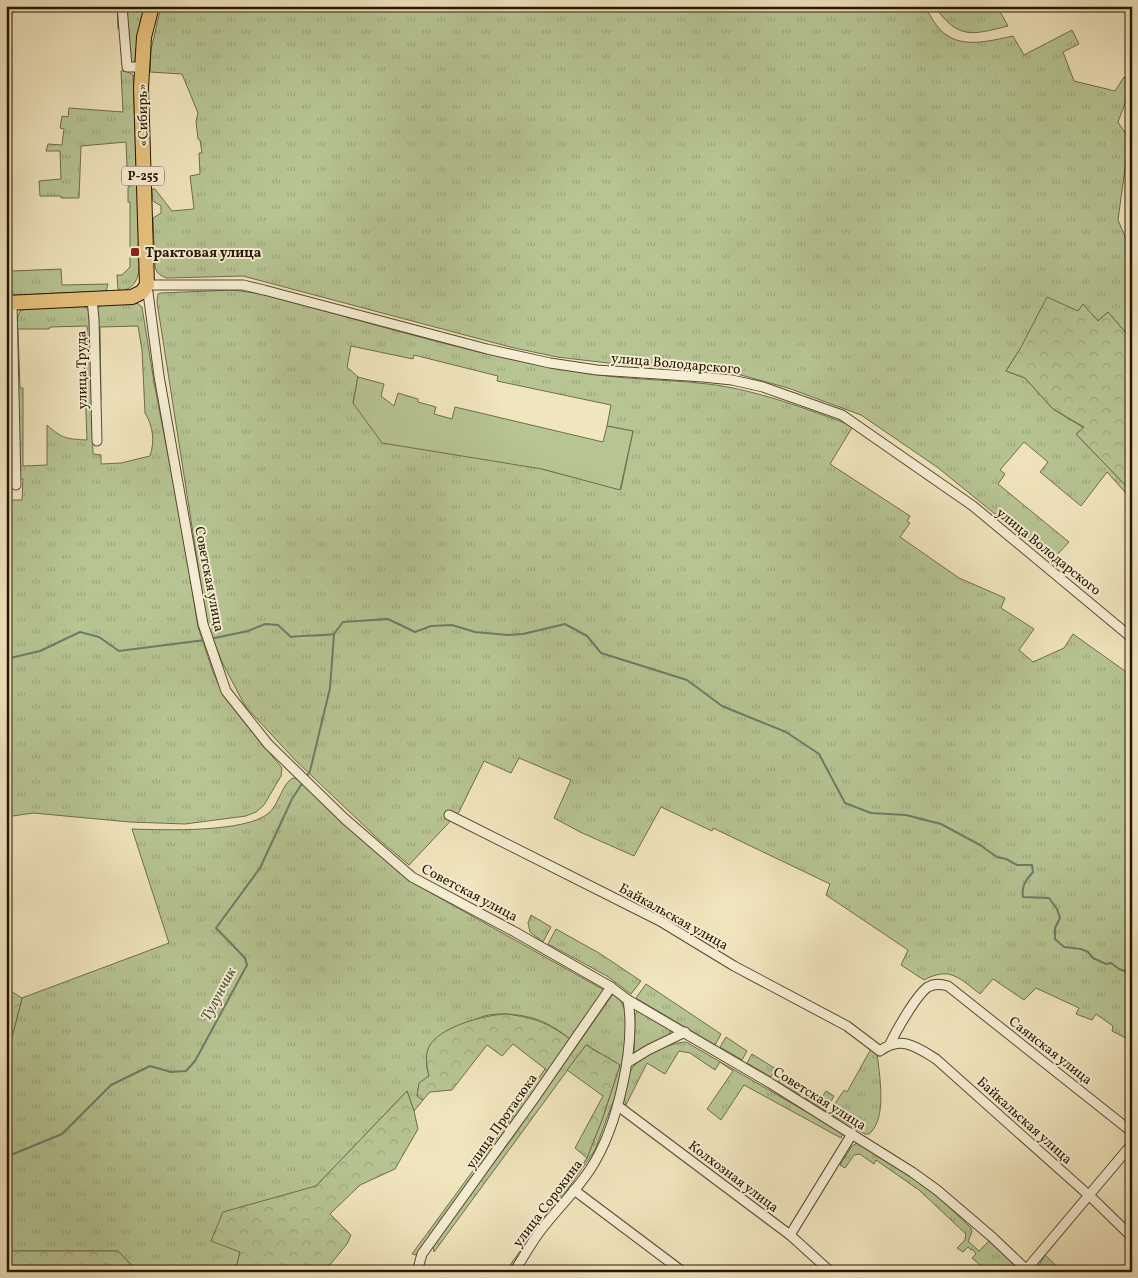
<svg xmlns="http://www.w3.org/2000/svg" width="1138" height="1278" font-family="Vollkorn,serif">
  <defs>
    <pattern id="grass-tufts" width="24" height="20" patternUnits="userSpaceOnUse" patternTransform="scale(1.25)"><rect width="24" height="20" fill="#b7c593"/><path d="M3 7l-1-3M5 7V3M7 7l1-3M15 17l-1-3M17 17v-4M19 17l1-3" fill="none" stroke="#9da87d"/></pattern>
    <pattern id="forest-crowns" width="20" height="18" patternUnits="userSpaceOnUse" patternTransform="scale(1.25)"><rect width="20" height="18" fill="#b7c593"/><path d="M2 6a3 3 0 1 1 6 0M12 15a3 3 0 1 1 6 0" fill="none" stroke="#9da87d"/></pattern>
  </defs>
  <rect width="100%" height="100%" fill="#f1e5bd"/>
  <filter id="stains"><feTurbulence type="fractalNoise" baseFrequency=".004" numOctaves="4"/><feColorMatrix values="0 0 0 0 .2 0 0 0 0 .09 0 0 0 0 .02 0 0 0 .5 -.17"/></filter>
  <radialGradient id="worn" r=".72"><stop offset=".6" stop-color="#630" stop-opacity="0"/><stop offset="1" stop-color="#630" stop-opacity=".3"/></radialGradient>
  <!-- grass -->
  <g fill="url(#grass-tufts)" stroke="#6e6e4a" fill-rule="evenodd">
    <path d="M117,6h28c-5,19 -9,37 -10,56l-5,2 -9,-35h-3z"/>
    <path d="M161,6h763c7,10 13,24 24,30 19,12 45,4 65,0l11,19 48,-25 7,14 -16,8 11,29 41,10 9,-14 8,2v6l-14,37 11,17 -11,81 14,33v87l-24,-28 -10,9 -15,-16 -5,6 -58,38 -14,22 19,7 28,31 31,19 -8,6 56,58v8l-25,-28 -26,34 -41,-34 8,-10 -24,-20 -24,28 5,4 -7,10 71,58 -13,14 20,18 -3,3 -136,-110 -76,-52 -73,-27 -58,-16 -105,-7 -68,-8 -47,-10 -267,-71 -76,2c-6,-2 -10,-4 -12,-11l-2,-49 8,-5v-7l-8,-5 -1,-12h3l17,22 22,-2 -4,-33 10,-2 -1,-21h3l-2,-13 -2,-1 -2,-18 2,-8 -16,-39 -32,-2 1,-22z"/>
    <path d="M934,6h63l11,20c-37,9 -49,14 -74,-20z"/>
    <path d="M121,71h6l6,4 6,168 -4,9h-1v3l5,3c1,15 -1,29 -17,33l-4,-2 -1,-14h5l8,-8v-65h-2v-15l3,-1v-19l-4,-1 -1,-24 -45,4 -2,52h-18v-2h-21l-1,-15 22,-2 -1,-28h-14l2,-7 14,1 2,-16 -4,-1 2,-12 6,1 1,-9 54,4z"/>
    <polygon points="6,151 12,271 61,269 62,285 108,284 106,291 15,295 13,294 10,283"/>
    <path d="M232,290l31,4c105,28 209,61 316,78 43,8 86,7 129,12 50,6 98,25 145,42l-23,38 80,52 -3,5 3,2 -10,14 59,41 46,20 -4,10 33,21 -15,21 14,12 31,-14 9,-14 59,42v365l-20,-10 1,-5 -17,-12 -4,6 -16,-6 3,-6 -43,-20 -12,12 -31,-21 -13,15c-21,-16 -30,-28 -56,-14l-23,-15 7,-15 -82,-55 4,-11 -117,-56 -1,3 -51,-24 -27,49 -54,-24 -26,-14 17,-38 -52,-22 -8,15 -27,-12 -25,51 -50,53 -32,-27 -82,-78 -50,-54 -24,-46 -14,-37 -50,-321 1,-8 3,-1zM351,346l62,13 1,-4 84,21 -1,5 114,24 -4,21 26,5 -12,58 -79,-20 -189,-66 5,-26 -11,-10z"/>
    <path d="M105,303h32l5,4 12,75 29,151 15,94 16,48 23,38 45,55 -1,8 -17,29 -8,7 -10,4 -61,8 -55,-2 -97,-9 -27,4v-336l4,-1 1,20h11l1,-21h-3l-3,-160 3,-8 4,-2 57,-3 6,2 2,4 4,142 8,1v9l20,-1 29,-7c5,-15 3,-30 -5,-43l-3,-63 -4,-24 -38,1 1,74h-2l-2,-91 1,-4zM87,326l1,33 -4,1 3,80c-19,-1 -25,-1 -40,-15v40l-24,1v-78h-3l-2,-59h31l1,-2z"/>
    <polygon points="6,310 8,312 13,433 9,433"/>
    <path d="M293,778l5,1 73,69 44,36 189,106 -34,49c-6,-4 -12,-10 -19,-13 -17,-11 -56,-17 -74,-7 -15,7 -36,26 -50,36v13l2,8 -10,8 -2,12 6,4 -9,11 -7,-20 -91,95 -76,66 -5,20h-97l-20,-21h-112v-190l16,-63 147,-55 -37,-114c33,1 113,4 137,-16 10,-9 14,-31 24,-35z"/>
    <polygon points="531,915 551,927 543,942 530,932 528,923"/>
    <polygon points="556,929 599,953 641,981 631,994 607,976 548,944"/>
    <polygon points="646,984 721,1034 715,1045 636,998"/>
    <polygon points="613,994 620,1000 626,1012 626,1054 618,1089 595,1150 510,1272 505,1272 587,1158 602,1120 620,1065 586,1045 434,1252 433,1244 513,1137"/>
    <polygon points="638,1010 671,1030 669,1035 634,1055 635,1015"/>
    <polygon points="726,1037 747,1051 742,1060 720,1047"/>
    <path d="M686,1042l157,91 -2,5 -97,-53 -23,35 -14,-11 26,-38 -13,-9 -5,8 -25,-17 -11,-2 -14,23 -18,-11 -21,42c-3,-6 -1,-12 1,-19 1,-6 2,-14 6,-19 8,-11 39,-25 53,-25z"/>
    <path d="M872,1047l5,5c2,21 11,67 -8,82h-4l-36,-21 15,-23 3,2z"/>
    <polygon points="752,1054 776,1069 771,1077 747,1063"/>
    <polygon points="545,1069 548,1071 420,1253 416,1255 412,1254 505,1127"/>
    <polygon points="783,1074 804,1088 800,1095 778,1082"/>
    <polygon points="810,1091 821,1099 826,1091 834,1096 826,1111 805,1098"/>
    <polygon points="857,1143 861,1144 931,1190 971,1228 972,1232 968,1241 979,1251 990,1240 1023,1272 988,1272 972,1258 976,1254 972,1249 971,1250 968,1247 963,1252 957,1248 965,1240 966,1234 919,1190 876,1160 874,1164 860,1154 854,1155 845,1168 840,1165 852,1146"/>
    <polygon points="1045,1255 1061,1270 1062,1272 1038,1272 1038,1267"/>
  </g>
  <!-- forest -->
  <g fill="url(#forest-crowns)" stroke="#6e6e4a">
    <polygon points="1047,297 1078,311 1083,304 1098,321 1108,312 1132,340 1132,492 1076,434 1084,427 1053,409 1025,378 1006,371 1020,349"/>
    <polygon points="6,988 22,998 6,1061"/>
    <path d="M506,1014c29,4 40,8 64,25l-22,32 -35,-27 -11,12 -15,-11 -35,45 -22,2 -7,8 -6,-4 2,-13 10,-7c-2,-8 -4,-19 -1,-27 8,-22 57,-34 78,-35z"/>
    <polygon points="586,1045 620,1065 602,1120 587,1158 575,1148 603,1096 567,1070"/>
    <polygon points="407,1091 414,1111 418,1129 395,1169 360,1185 330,1214 351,1235 347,1244 324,1272 235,1272 240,1252 211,1241 223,1212 316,1186"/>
    <polygon points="6,1251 118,1251 138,1272 6,1272"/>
  </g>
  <!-- garden -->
  <polygon fill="#b7c593" stroke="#6e6e4a" points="358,377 384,384 381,396 394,406 398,393 418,399 418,402 436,407 434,414 452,419 455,407 603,442 607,426 633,431 620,490 542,469 382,443 353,403"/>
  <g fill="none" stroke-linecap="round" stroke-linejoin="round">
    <!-- stream -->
    <g stroke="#6c7c68" stroke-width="2">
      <path d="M210,639l38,-8 17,-7 13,1 13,12c15,-2 29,-1 43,-3l9,-12 45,-3 27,13 16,-6 21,-1 23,7 33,3 15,-1 42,-10 22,12 14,17 86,27 35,26 64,26 33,22 26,49 26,10 35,2 35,9 39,21 17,12 9,2 11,6h15l1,7c-7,8 -12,14 -10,25l26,1 8,11 3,9 -5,10v11l9,8 17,2 7,3 5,6 13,6 5,-1 8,6 13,5"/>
      <polyline points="6,659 40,651 80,632 99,637 119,651 205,640"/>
      <polyline points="306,778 310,771 330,688 334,634"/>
      <polyline points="6,1157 62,1134 111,1085 150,1066 171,1072 186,1071 195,1061 247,965 245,958 216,928 260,868 292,799 303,782"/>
    </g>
    <!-- minor casing -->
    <g stroke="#594a30" stroke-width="11">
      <g id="minor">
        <polyline points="122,6 127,67 142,67"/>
        <polyline points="92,299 94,320 97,441"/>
        <polyline points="12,303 16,485"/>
        <path d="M449,815l211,106 74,45 113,60 33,25c21,-16 37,-4 56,8l157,140 39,38"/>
        <path d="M890,1044c6,-13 27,-50 38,-57 7,-4 13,-3 20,-1l184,146"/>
        <polyline points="627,1063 648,1050 685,1032"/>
        <polyline points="618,1106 790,1235 831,1272"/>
        <polyline points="574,1190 683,1272"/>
        <polyline points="790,1235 852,1134"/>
        <polyline points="1026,1270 1132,1144"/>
        <polyline points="417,1272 422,1254 533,1100 611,987"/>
        <path d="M514,1272c9,-14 17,-29 27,-42 16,-21 36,-40 50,-62 26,-40 45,-121 37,-168"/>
        <polyline points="1029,1272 992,1237 937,1190 912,1172 770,1083 628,1000 611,987 515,932 412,877 345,819 268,744 226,691 203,624 159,376 147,285 243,285 264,290 487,349 550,363 597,370 703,377 732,380 763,387 842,415 973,506 1132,638"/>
      </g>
    </g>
    <!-- highway casing -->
    <g stroke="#261601" stroke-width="16">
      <polyline id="highway" points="6,303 132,297 142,292 147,285 141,88 144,37 152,6"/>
    </g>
    <!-- minor -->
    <use href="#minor" stroke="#f6eed4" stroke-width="9"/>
    <!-- highway -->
    <use href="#highway" stroke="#e8c27e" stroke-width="14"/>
  </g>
  <!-- markers -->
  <rect fill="#8f2418" stroke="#f6eed4" stroke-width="2" x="130" y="247" width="10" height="10" rx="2.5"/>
  <g text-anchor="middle" stroke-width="4" stroke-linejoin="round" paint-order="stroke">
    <!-- shield labels -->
    <rect fill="#f6eed4" stroke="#645740" stroke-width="1" x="122" y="166.5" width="42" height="19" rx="4"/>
    <g font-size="12" font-weight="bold" fill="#261601">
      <text x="143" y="180">Р-255</text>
    </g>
    <!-- street labels -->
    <g font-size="14" fill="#261601" stroke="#f6eed4">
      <text transform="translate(142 115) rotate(-91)" y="5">«Сибирь»</text>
      <text transform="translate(676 363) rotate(5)" y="5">улица Володарского</text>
      <text transform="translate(81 370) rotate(-91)" y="5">улица Труда</text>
      <text transform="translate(1049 551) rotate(39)" y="5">улица Володарского</text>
      <text transform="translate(210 579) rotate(79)" y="5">Советская улица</text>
      <text transform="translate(470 892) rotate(28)" y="5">Советская улица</text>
      <text transform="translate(674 916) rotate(29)" y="5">Байкальская улица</text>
      <text transform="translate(1051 1050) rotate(38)" y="5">Саянская улица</text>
      <text transform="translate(820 1098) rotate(32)" y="5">Советская улица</text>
      <text transform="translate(1025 1120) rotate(42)" y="5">Байкальская улица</text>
      <text transform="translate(501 1121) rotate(-55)" y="5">улица Протасюка</text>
      <text transform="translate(734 1176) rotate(37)" y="5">Колхозная улица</text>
      <text transform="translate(547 1203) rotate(-53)" y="5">улица Сорокина</text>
    </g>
    <!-- poi labels -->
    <g font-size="14" font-weight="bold" fill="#261601" stroke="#f6eed4" text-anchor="start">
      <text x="145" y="257">Трактовая улица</text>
    </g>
    <!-- water labels -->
    <g font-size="15" font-style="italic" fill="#4f523d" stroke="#f6eed4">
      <text transform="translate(218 994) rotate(-62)" y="5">Тулунчик</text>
    </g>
  </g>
  <!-- margin -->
  <rect width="1138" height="1278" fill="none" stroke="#f1e5bd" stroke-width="25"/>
  <rect x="8" y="8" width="1123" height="1263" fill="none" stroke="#261601" stroke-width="2.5"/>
  <rect x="12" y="12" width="1113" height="1253" fill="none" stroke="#261601"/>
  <rect width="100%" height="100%" filter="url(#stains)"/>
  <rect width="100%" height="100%" fill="url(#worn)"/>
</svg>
